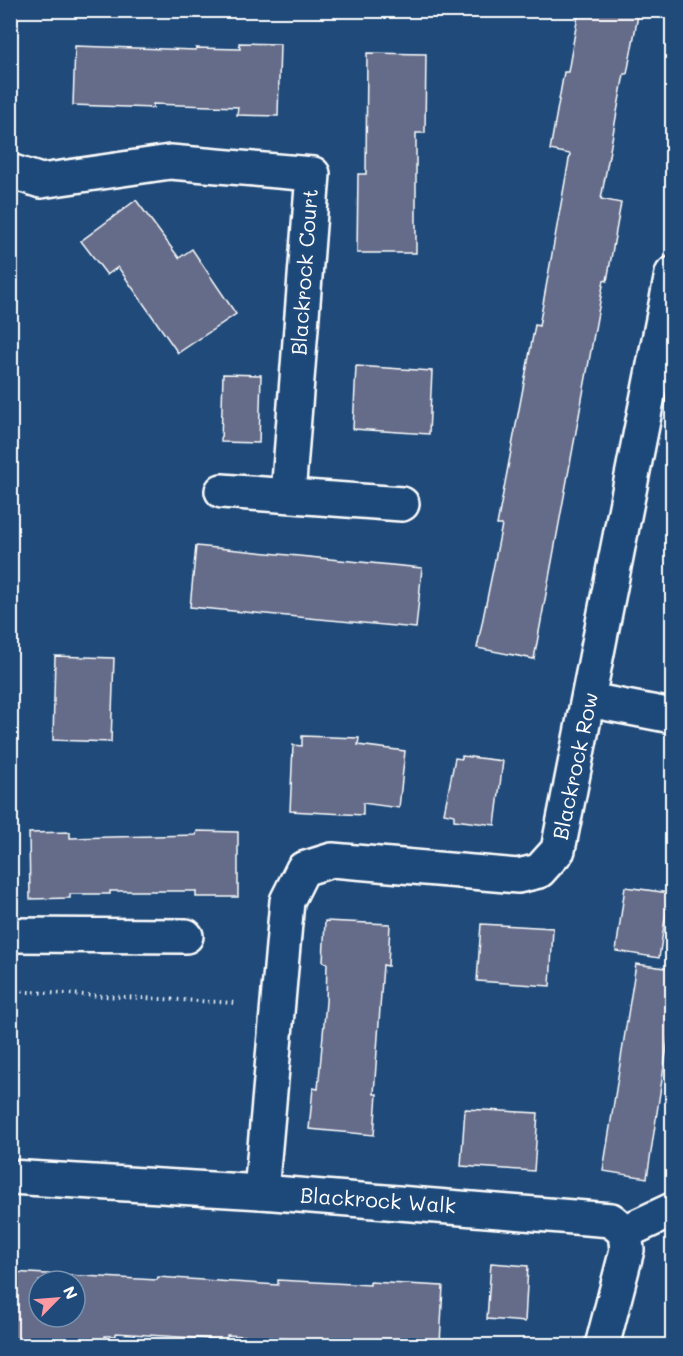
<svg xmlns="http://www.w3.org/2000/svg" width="683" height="1356" font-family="Mali,sans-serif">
  <rect width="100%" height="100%" fill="#1f4a7a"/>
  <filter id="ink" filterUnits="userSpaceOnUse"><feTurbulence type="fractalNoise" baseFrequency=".0167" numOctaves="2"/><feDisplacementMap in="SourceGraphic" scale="12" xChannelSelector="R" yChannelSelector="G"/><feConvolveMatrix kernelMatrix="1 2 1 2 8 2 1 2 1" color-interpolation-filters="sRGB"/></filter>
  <g filter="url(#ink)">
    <!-- building -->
    <g fill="#656c8a" stroke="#fff" stroke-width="1.5" fill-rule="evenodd">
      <polygon points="579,10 639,10 627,74 624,74 601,199 621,203 607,281 604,280 534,659 477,648 502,525 497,525 512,446 535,325 539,326 570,154 550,150 564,72 568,72"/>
      <polygon points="239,43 280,44 278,116 237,115 238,107 153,104 153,108 73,105 75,46 196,50 196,48 240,49"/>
      <polygon points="367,53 426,54 425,133 416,133 416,253 357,253 358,174 366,174"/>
      <polygon points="136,200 179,258 192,249 236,314 178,353 118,267 107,275 81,241"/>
      <polygon points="356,366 432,371 429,434 353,429"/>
      <polygon points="223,374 261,375 259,443 221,442"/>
      <polygon points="196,546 422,568 416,628 190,607"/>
      <polygon points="55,656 114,658 111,742 53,740"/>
      <polygon points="302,736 359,738 358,745 405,751 399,808 363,803 363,815 290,811 293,745 302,746"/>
      <polygon points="462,756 503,761 495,825 454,820 454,815 444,813 455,758 462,759"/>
      <polygon points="197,831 238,832 238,897 196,897 196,891 110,891 110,894 70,894 70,898 30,899 29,833 70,832 70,838 196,835"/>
      <polygon points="625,887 669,893 659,958 616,951"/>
      <polygon points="325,921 390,924 388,966 383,965 374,1094 377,1094 374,1135 309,1129 313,1088 318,1089 326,1002 327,963 323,962"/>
      <polygon points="481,924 553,928 550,986 477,981"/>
      <polygon points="636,964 672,969 672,1014 647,1178 603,1171"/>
      <polygon points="465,1109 538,1113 534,1171 461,1166"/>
      <polygon points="491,1263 528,1266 525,1322 487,1319"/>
      <path d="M10,1272l147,8 1,-3 120,8v-5l92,5v-3l73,4 -3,58 -92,-5 -1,3 -120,-7v5l-111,-7v3h-11l-1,10 -94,-2zM39,1281h36v36h-36z"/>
    </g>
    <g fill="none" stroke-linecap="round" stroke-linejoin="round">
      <!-- minor casing -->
      <g stroke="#fff" stroke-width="38">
        <g id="minor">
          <polyline points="10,171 41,181 170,162 313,174 288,495"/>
          <polyline points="222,491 402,504"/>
          <polyline points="589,700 672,716"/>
          <polyline points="10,935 186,936"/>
          <polyline points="10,1177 261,1192 611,1220 625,1232 627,1250 602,1346"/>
          <polyline points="261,1192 287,901 303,869 332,860 518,876 539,871 558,850 672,274"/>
          <polyline points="625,1232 672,1210"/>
        </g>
      </g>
      <!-- path -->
      <polyline stroke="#fff" stroke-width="4" stroke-dasharray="1.5 4.5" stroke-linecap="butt" points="10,991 237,1003"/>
      <!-- minor -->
      <use href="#minor" stroke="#1f4a7a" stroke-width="33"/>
    </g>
  </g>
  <g text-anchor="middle" stroke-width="6" stroke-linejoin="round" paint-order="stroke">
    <!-- street labels -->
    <g font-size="21" fill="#fff" stroke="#1f4a7a">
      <text transform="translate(305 272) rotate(-86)" y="7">Blackrock Court</text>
      <text transform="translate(576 766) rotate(-78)" y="7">Blackrock Row</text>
      <text transform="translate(378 1201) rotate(4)" y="7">Blackrock Walk</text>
    </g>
  </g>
  <!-- margin -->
  <rect width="683" height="1356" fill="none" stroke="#1f4a7a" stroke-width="36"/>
  <rect x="18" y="18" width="647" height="1320" fill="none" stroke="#fff" stroke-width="2" filter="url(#ink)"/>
  <!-- north arrow -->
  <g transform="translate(57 1299) rotate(65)"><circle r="28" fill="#1f4a7a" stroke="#7992af" stroke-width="1.5"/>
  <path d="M0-4.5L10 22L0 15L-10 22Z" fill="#ff9aa2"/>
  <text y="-9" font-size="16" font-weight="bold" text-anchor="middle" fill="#ffffff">N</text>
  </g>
</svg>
